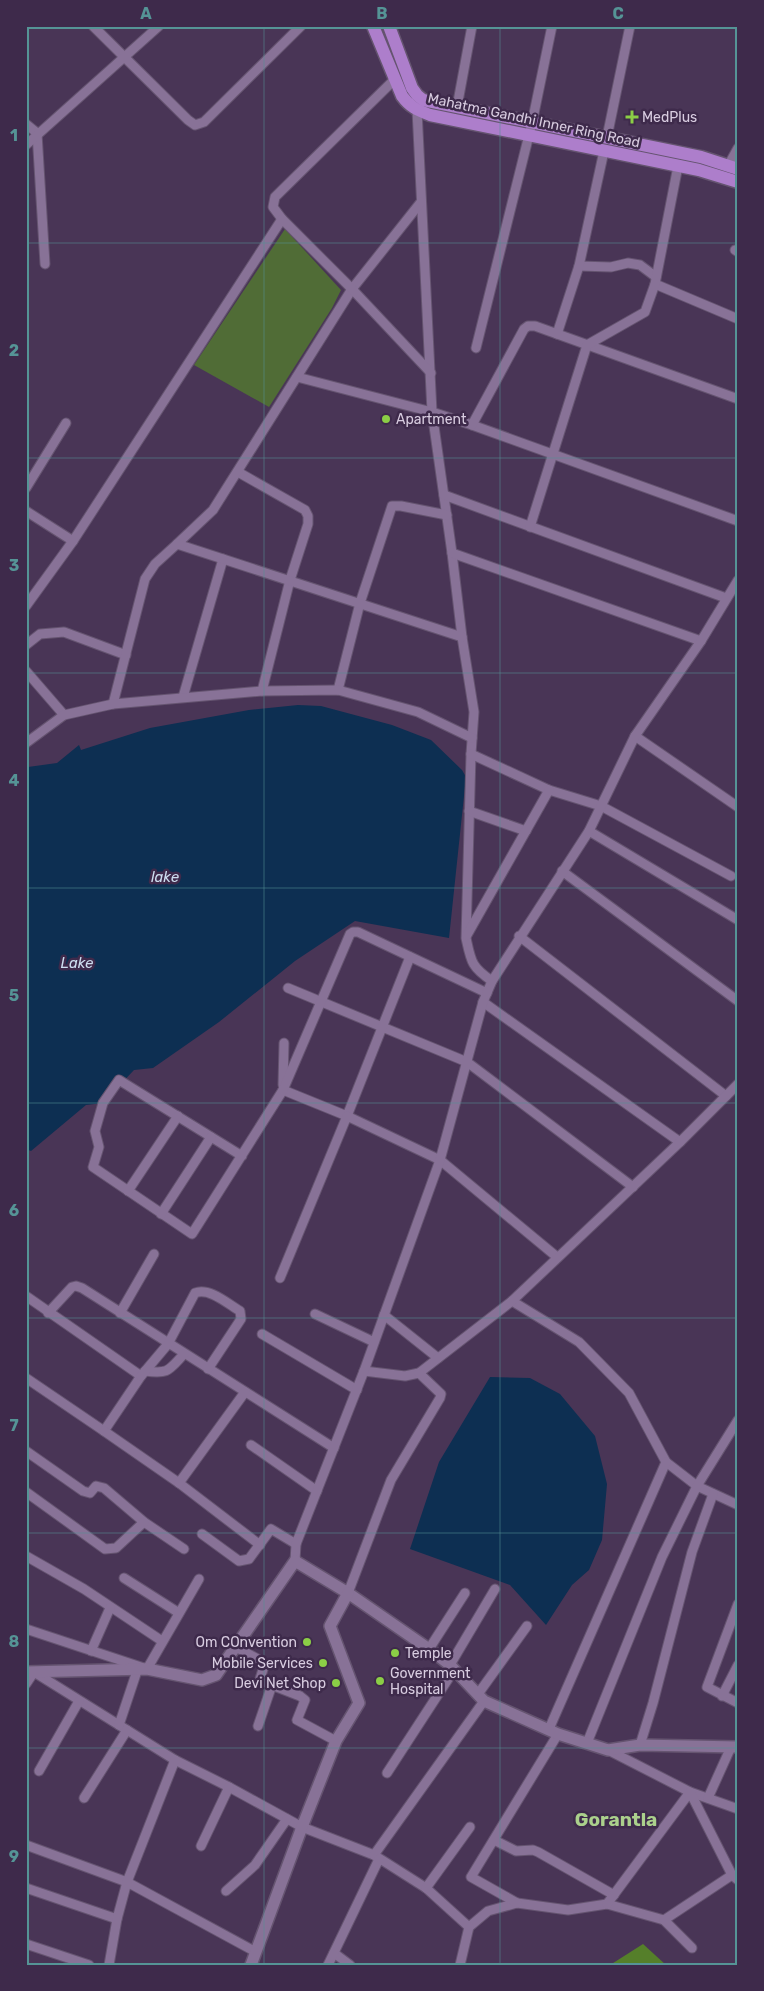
<svg xmlns="http://www.w3.org/2000/svg" width="764" height="1991" font-family="Rubik,sans-serif">
  <rect width="100%" height="100%" fill="#493556"/>
  <!-- green -->
  <polygon fill="#506c36" points="285,229 341,290 332,308 269,407 194,365"/>
  <!-- forest -->
  <polygon fill="#557f2a" points="643,1944 666,1965 610,1965"/>
  <!-- water -->
  <g fill="#0d2f52">
    <polygon points="298,705 321,706 392,725 431,740 462,770 466,777 449,938 355,921 295,961 219,1022 153,1068 134,1070 103,1103 86,1105 31,1151 26,1149 26,769 28,767 57,763 79,745 81,750 150,728 249,710"/>
    <polygon points="490,1377 530,1378 560,1394 595,1436 607,1484 602,1540 589,1570 572,1585 546,1625 510,1585 410,1549 439,1462"/>
  </g>
  <g fill="none" stroke-linecap="round" stroke-linejoin="round">
    <!-- minor casing -->
    <g stroke="#655470" stroke-width="11">
      <g id="minor">
        <polyline points="93,26 188,120 195,125 204,122 301,26"/>
        <polyline points="457,107 472,26"/>
        <path d="M417,110l15,302 20,141 10,84 12,75 -3,42 -5,184c5,23 5,29 26,43"/>
        <polyline points="26,124 37,133 45,264"/>
        <polyline points="607,137 630,26"/>
        <polyline points="26,145 159,26"/>
        <polyline points="728,166 738,148"/>
        <polyline points="282,219 273,207 275,197 394,80"/>
        <polyline points="735,250 738,252"/>
        <polyline points="579,266 611,267 628,263 640,265 656,277"/>
        <polyline points="655,284 738,319"/>
        <polyline points="557,334 579,266 604,151"/>
        <polyline points="476,348 532,123 552,26"/>
        <polyline points="297,377 432,412 472,425 738,521"/>
        <polyline points="472,425 524,329 528,326 535,326 738,399"/>
        <polyline points="238,472 305,510 308,516 308,524 290,580 262,691"/>
        <polyline points="26,488 66,423"/>
        <polyline points="444,495 726,598"/>
        <polyline points="26,511 73,541"/>
        <polyline points="530,527 587,345 645,312 655,284 678,166"/>
        <polyline points="177,544 213,510 352,289 421,202"/>
        <polyline points="452,553 701,641"/>
        <polyline points="26,606 73,541 282,219 352,289 431,373"/>
        <polyline points="26,645 40,634 64,632 126,655"/>
        <polyline points="26,671 64,715"/>
        <polyline points="338,690 360,603 392,506 401,506 447,515"/>
        <polyline points="183,697 223,559"/>
        <polyline points="113,704 145,579 155,564 177,544 462,637"/>
        <polyline points="635,736 738,807"/>
        <polyline points="26,743 64,715 113,704 262,691 338,690 418,712 472,738"/>
        <polyline points="471,754 549,790 601,806 731,876"/>
        <polyline points="469,811 526,831"/>
        <polyline points="589,831 738,920"/>
        <polyline points="562,871 738,1001"/>
        <polyline points="467,935 549,790"/>
        <polyline points="519,936 726,1096"/>
        <polyline points="288,988 467,1062 633,1187"/>
        <polyline points="483,1002 680,1142"/>
        <polyline points="283,1085 284,1043"/>
        <polyline points="283,1090 347,1116 410,957"/>
        <polyline points="242,1156 119,1080 103,1103 95,1131 99,1147 93,1167 192,1234 283,1090 350,934 353,932 358,932 487,993"/>
        <polyline points="128,1191 178,1116"/>
        <polyline points="161,1214 211,1137"/>
        <polyline points="280,1278 347,1116 440,1160 557,1257"/>
        <polyline points="26,1296 141,1376 104,1431 26,1378"/>
        <polyline points="512,1301 579,1342 629,1393 666,1462 697,1486 738,1505"/>
        <polyline points="48,1313 72,1287 76,1286 82,1288 334,1448"/>
        <polyline points="120,1313 154,1254"/>
        <polyline points="315,1314 374,1342"/>
        <polyline points="384,1315 438,1358"/>
        <polyline points="262,1334 357,1390"/>
        <path d="M145,1371c24,3 23,0 39,-17"/>
        <polyline points="364,1371 405,1376 419,1373 512,1301 680,1142 738,1084"/>
        <path d="M141,1376l27,-32 27,-51c14,-6 33,11 45,18l1,8 -33,50"/>
        <polyline points="104,1431 179,1483 260,1545"/>
        <polyline points="251,1445 317,1491"/>
        <polyline points="26,1451 83,1491 90,1493 96,1486 104,1488 144,1522 184,1549"/>
        <polyline points="179,1483 245,1392"/>
        <polyline points="26,1492 105,1549 116,1548 144,1522"/>
        <polyline points="202,1534 239,1561 249,1559 271,1529 296,1544"/>
        <polyline points="26,1556 84,1589 162,1641"/>
        <polyline points="295,1561 296,1544 364,1371 440,1160 483,1002 492,981 589,831 635,736 701,641 738,580"/>
        <polyline points="124,1578 179,1613"/>
        <polyline points="348,1593 391,1480 440,1398 441,1394 419,1373"/>
        <polyline points="738,1604 707,1687 738,1703"/>
        <polyline points="26,1629 147,1669 199,1579"/>
        <polyline points="236,1647 265,1663 260,1679 264,1682 300,1696 305,1700 297,1720 336,1741"/>
        <polyline points="429,1649 465,1593"/>
        <polyline points="91,1651 110,1608"/>
        <polyline points="450,1665 495,1589"/>
        <polyline points="26,1684 34,1672 175,1760 229,1787 302,1827 374,1855 426,1888 469,1927 488,1911 517,1903 568,1910 607,1904 664,1920 732,1875"/>
        <polyline points="478,1694 527,1626"/>
        <polyline points="722,1696 738,1665"/>
        <polyline points="119,1725 138,1668"/>
        <polyline points="258,1726 272,1685"/>
        <polyline points="549,1729 666,1462"/>
        <polyline points="587,1743 662,1557 697,1486 738,1420"/>
        <polyline points="640,1745 653,1703 692,1552 713,1494"/>
        <polyline points="608,1750 690,1792 738,1809"/>
        <polyline points="39,1771 79,1701"/>
        <polyline points="387,1773 454,1670"/>
        <polyline points="84,1798 127,1730"/>
        <polyline points="708,1798 731,1747"/>
        <polyline points="494,1840 516,1851 533,1850 538,1852 614,1895"/>
        <polyline points="26,1845 127,1882 256,1952"/>
        <polyline points="201,1846 229,1787"/>
        <polyline points="374,1855 484,1701"/>
        <polyline points="26,1888 117,1919"/>
        <polyline points="426,1888 470,1827"/>
        <polyline points="226,1891 255,1865 287,1819"/>
        <polyline points="517,1903 471,1877 558,1734"/>
        <polyline points="607,1904 690,1792 732,1875 738,1880"/>
        <polyline points="664,1920 692,1948"/>
        <polyline points="26,1944 89,1965"/>
        <polyline points="334,1953 350,1965"/>
        <polyline points="109,1965 117,1919 127,1882 175,1760"/>
        <polyline points="328,1965 379,1859"/>
        <polyline points="460,1965 469,1927"/>
      </g>
    </g>
    <!-- tertiary casing -->
    <g stroke="#655470" stroke-width="14">
      <g id="tertiary">
        <polyline points="26,1672 147,1669 202,1680 216,1675 295,1561 348,1593 429,1649 450,1665 484,1701 558,1734 608,1750 640,1745 738,1747"/>
        <polyline points="251,1965 302,1827 336,1741 359,1703 330,1626 348,1593"/>
      </g>
    </g>
    <!-- primary casing -->
    <g stroke="#655470" stroke-width="15">
      <g id="primary">
        <path d="M373,26l29,70c8,11 15,14 28,19l269,55 39,12"/>
        <polyline points="389,26 412,88 417,95 423,100 701,157 738,169"/>
      </g>
    </g>
    <!-- minor -->
    <use href="#minor" stroke="#887297" stroke-width="9"/>
    <!-- tertiary -->
    <use href="#tertiary" stroke="#887297" stroke-width="11"/>
    <!-- primary -->
    <use href="#primary" stroke="#ad7ecb" stroke-width="12"/>
  </g>
  <!-- grid -->
  <path fill="none" stroke="#559496" stroke-width="1" stroke-opacity="0.55" d="M264,26v1939M500,26v1939M26,243h712M26,458h712M26,673h712M26,888h712M26,1103h712M26,1318h712M26,1533h712M26,1748h712"/>
  <!-- markers -->
  <g fill="#8bce46" stroke="#3e2a4b" stroke-width="2">
    <path d="M629.5 109.5h5v5h5v5h-5v5h-5v-5h-5v-5h5z"/>
    <circle cx="386" cy="419" r="5"/>
    <circle cx="307" cy="1642" r="5"/>
    <circle cx="395" cy="1653" r="5"/>
    <circle cx="323" cy="1663" r="5"/>
    <circle cx="380" cy="1681" r="5"/>
    <circle cx="336" cy="1683" r="5"/>
  </g>
  <g text-anchor="middle" stroke-width="5" stroke-linejoin="round" paint-order="stroke">
    <!-- poi labels -->
    <g font-size="14" fill="#d8cce0" stroke="#3e2a4b" text-anchor="start">
      <text x="642" y="122">MedPlus</text>
      <text x="396" y="424">Apartment</text>
      <text x="297" y="1647" text-anchor="end">Om COnvention</text>
      <text x="405" y="1658">Temple</text>
      <text x="313" y="1668" text-anchor="end">Mobile Services</text>
      <text x="390" y="1678">Government<tspan x="390" dy="16">Hospital</tspan></text>
      <text x="326" y="1688" text-anchor="end">Devi Net Shop</text>
    </g>
    <!-- street labels -->
    <g font-size="14" fill="#d8cce0" stroke="#3e2a4b">
      <text transform="translate(534 120) rotate(12)" y="5">Mahatma Gandhi Inner Ring Road</text>
    </g>
    <!-- water labels -->
    <g font-size="15" font-style="italic" fill="#cdddef" stroke="#3e2a4b">
      <text x="165" y="882">lake</text>
      <text x="77" y="968">Lake</text>
    </g>
    <!-- district labels -->
    <g font-size="19" font-weight="bold" fill="#abd08c" stroke="#3e2a4b">
      <text x="616" y="1826">Gorantla</text>
    </g>
  </g>
  <!-- border -->
  <rect width="764" height="1991" fill="none" stroke="#3e2a4b" stroke-width="55"/>
  <rect x="28" y="28" width="708" height="1936" fill="none" stroke="#559496" stroke-width="2"/>
  <g font-size="16" text-anchor="middle" font-weight="bold" fill="#559496">
    <text x="146" y="19">A</text>
    <text x="382" y="19">B</text>
    <text x="618" y="19">C</text>
    <text x="14" y="141">1</text>
    <text x="14" y="356">2</text>
    <text x="14" y="571">3</text>
    <text x="14" y="786">4</text>
    <text x="14" y="1001">5</text>
    <text x="14" y="1216">6</text>
    <text x="14" y="1431">7</text>
    <text x="14" y="1647">8</text>
    <text x="14" y="1862">9</text>
  </g>
</svg>
